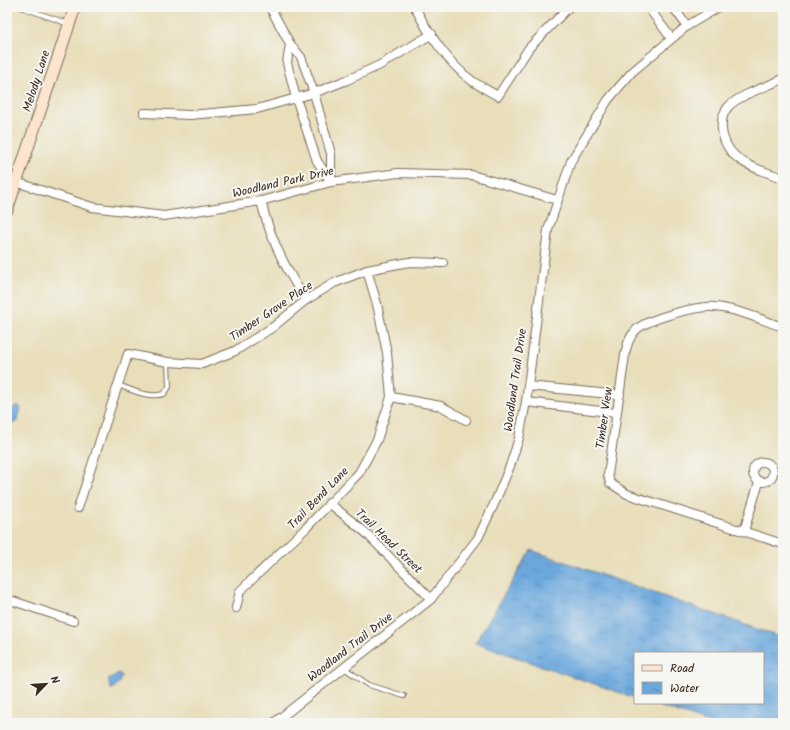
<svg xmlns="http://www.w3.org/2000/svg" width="790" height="730" font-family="Kalam,sans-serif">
  <defs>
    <pattern id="water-ripples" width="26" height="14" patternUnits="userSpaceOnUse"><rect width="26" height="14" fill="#6ca8dd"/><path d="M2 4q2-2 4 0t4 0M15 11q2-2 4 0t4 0" fill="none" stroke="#5a89b3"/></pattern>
  </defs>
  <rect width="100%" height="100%" fill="#f6f6f2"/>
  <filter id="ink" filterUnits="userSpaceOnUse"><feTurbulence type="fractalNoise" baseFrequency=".025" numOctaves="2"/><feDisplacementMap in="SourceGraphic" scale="8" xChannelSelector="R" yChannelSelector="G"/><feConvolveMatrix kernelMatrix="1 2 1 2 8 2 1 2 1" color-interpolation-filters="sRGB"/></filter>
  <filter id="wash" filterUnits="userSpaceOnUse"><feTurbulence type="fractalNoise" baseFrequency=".012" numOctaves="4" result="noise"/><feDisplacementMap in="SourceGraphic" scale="16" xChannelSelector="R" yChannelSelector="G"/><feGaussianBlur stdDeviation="0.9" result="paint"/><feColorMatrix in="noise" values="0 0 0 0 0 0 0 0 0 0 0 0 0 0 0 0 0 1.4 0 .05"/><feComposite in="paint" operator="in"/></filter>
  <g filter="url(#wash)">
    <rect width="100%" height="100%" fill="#e8deba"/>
    <!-- water -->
    <g fill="url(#water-ripples)" stroke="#54697e">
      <polygon points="18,405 21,408 17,422 12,423 9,416 14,407"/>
      <polygon points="531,550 783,638 783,723 709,723 650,703 763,703 763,653 635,653 635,698 475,643"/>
      <path d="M118,673l3,2c1,4 -5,14 -10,14l-3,-9z"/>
    </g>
  </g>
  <g filter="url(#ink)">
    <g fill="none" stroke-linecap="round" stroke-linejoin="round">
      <!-- lane casing -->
      <g stroke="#786955" stroke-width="6">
        <g id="lane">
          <polyline points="21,7 69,24"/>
          <path d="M118,385c16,6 30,13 46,9l5,-7 -1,-25"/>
          <polyline points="344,668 369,685 404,696"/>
        </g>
      </g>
      <!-- street casing -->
      <g stroke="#786955" stroke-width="10">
        <g id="street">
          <polyline points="270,7 290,44 301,57 314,93 331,154 331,182"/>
          <path d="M415,7c12,25 34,57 56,73 8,6 18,11 27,16l31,-48 40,-41"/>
          <polyline points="648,7 671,38"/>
          <polyline points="673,7 687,26"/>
          <polyline points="290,44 287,63 296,98 317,161 331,182"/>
          <path d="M783,79c-15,7 -44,16 -55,28 -6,7 -7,14 -6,23 4,32 35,39 61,48"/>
          <polyline points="144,113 190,115 257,109 314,93 347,80 380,65 432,34"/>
          <polyline points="16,182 92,207 164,216 261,201 331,182 398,173 472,175 557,200"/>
          <path d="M261,201c9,38 24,68 45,99"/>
          <path d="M783,327c-21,-7 -45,-18 -68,-20 -16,-2 -68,12 -79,23 -7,7 -9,15 -11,25l-17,120 2,8 17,11 156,50"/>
          <polyline points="528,386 620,395"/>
          <polyline points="391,397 441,406 466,420"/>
          <polyline points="526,402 617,413"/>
          <circle cx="763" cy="472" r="10"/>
          <polyline points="329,503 365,532 431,599"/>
          <polyline points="78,508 128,354 168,362 202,364 235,351 273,327 306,300 334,283 367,270 409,262 443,263"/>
          <polyline points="744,531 759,482"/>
          <polyline points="7,599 73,621"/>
          <polyline points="236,608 240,591 306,528 359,473 377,440 391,397 387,353 377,304 367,270"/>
          <polyline points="274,723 431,599 478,538 495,502 510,466 519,438 526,402 548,230 571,161 608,100 632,72 687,26 719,7"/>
        </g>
      </g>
      <!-- secondary casing -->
      <g stroke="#786955" stroke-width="13">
        <polyline id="secondary" points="7,210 75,7"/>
      </g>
      <!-- lane -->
      <use href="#lane" stroke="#fff" stroke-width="4"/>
      <!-- street -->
      <use href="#street" stroke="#fff" stroke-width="8"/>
      <!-- secondary -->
      <use href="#secondary" stroke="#fce5cf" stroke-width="11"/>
    </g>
  </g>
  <g text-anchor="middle" stroke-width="4" stroke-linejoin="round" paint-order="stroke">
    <!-- street labels -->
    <g font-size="12" fill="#3b2a1e" stroke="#f6f6f2">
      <text transform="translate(36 81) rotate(-72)" y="4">Melody Lane</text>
      <text transform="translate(283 182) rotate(-13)" y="4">Woodland Park Drive</text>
      <text transform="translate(271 311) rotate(-34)" y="4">Timber Grove Place</text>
      <text transform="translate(515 380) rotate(-82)" y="4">Woodland Trail Drive</text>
      <text transform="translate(604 418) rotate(-82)" y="4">Timber View</text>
      <text transform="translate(318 498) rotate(-46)" y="4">Trail Bend Lane</text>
      <text transform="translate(389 541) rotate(44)" y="4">Trail Head Street</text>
      <text transform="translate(350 647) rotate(-38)" y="4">Woodland Trail Drive</text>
    </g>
  </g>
  <!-- margin -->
  <rect width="790" height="730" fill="none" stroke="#f6f6f2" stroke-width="24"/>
  <!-- legend -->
  <rect x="634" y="652" width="130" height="52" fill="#f6f6f2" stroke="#aba49d"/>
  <rect x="642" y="665" width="20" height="6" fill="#fce5cf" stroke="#aba49d"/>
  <text x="670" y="672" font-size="12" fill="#3b2a1e">Road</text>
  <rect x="642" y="682" width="20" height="12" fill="url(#water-ripples)" stroke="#aba49d"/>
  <text x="670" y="692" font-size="12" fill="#3b2a1e">Water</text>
  <!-- north arrow -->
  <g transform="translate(46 684) rotate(65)" stroke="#f6f6f2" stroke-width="3" paint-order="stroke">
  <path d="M0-3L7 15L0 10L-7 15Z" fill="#3b2a1e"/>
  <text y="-6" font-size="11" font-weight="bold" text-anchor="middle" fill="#3b2a1e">N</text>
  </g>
</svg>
